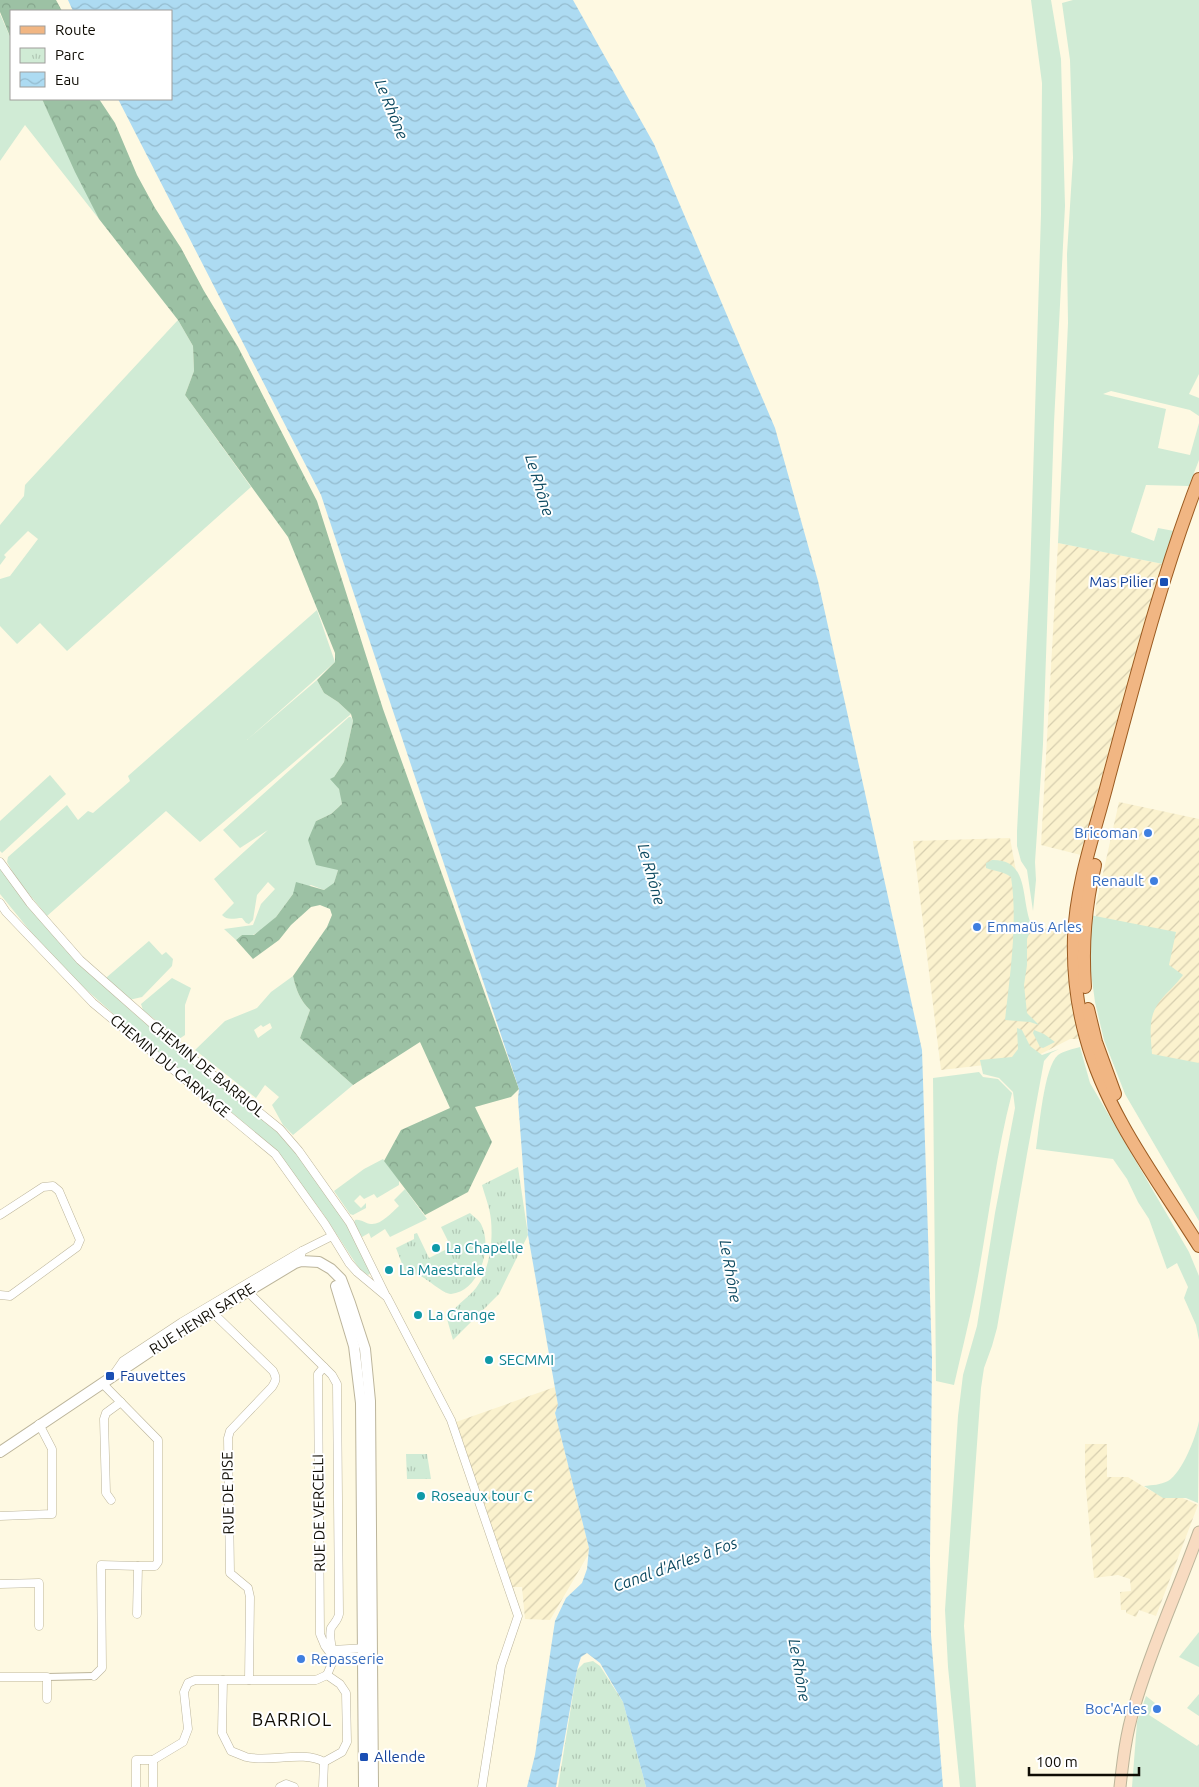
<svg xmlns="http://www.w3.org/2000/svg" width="1199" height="1787" font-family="Ubuntu,sans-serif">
  <defs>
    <pattern id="industrial-furrows" width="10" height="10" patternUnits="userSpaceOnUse" patternTransform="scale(1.25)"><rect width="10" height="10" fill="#fbf2ce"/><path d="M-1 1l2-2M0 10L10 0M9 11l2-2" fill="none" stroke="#d6ceaf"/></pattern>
    <pattern id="forest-crowns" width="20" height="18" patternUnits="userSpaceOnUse" patternTransform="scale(1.25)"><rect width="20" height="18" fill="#9cc1a4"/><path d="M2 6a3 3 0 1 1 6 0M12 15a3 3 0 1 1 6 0" fill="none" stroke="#85a58c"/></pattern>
    <pattern id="park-tufts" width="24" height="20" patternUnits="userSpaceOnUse" patternTransform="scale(1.25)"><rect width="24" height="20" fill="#d0ebd5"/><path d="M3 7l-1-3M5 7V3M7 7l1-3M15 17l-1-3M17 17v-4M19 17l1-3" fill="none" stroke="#b1c8b5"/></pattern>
    <pattern id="water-waves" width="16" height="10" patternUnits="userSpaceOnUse" patternTransform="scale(1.25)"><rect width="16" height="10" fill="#addbf2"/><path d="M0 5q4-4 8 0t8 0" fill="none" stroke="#94bbce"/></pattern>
  </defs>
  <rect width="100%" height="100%" fill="#fef9e2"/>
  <!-- industrial -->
  <g fill="url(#industrial-furrows)">
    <polygon points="1058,543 1163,564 1118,717 1081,855 1041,845"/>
    <polygon points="1119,802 1199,819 1199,1064 1111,1046 1095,909"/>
    <polygon points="1010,838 1026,926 1070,932 1080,1039 1070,1039 1029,1060 941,1070 913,841"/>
    <polygon points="555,1387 558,1405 555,1413 589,1548 588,1555 550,1620 525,1619 522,1587 511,1587 456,1422"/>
    <polygon points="1085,1444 1107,1444 1107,1477 1128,1477 1149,1490 1167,1497 1176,1495 1198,1505 1156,1616 1139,1610 1136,1617 1126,1613 1126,1610 1121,1610 1120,1592 1131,1591 1130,1579 1118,1575 1094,1578 1085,1477"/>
  </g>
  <!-- grass -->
  <g fill="#d0ebd5" fill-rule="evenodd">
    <polygon points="1031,0 1051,0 1061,59 1065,206 1054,423 1043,744 1035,862 1036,880 1033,911 1027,870 1021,861 1017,846 1017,831 1030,577 1041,214 1042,83"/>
    <polygon points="1073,0 1199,0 1199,374 1189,394 1199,398 1199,416 1190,410 1111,391 1103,394 1166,409 1158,448 1190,455 1199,423 1199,460 1189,486 1146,485 1131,532 1154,541 1158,528 1174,531 1163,564 1058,543 1068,323 1067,254 1073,158 1070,60 1062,3"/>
    <polygon points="0,14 11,39 11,99 42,99 99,219 25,125 0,161"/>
    <polygon points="178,320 193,346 194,371 185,395 251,487 67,651 40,623 17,644 0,626 0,579 10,576 38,539 28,531 4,555 6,557 0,565 0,525 24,496 25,485"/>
    <polygon points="317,610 335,662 247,740 317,680 324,693 338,702 351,714 200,842 166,811 47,916 16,878 7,862 8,857 67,805 78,820 88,811 93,813 130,781 128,776"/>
    <path d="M349,717h2l2,4 -9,41 -10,15 7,17 1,10 -11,10 -15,7 22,49 -4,14 -10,6 -13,-5 -18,9 -17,23 -13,12 -10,6h-11l-6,5 -12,-11 29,-4 8,-21 14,-15 -7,-7 -11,13 -4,25 -4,4 -3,-1 -4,-5c-7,0 -15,3 -20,-3l12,-12 -20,-24 54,-49 -28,18 -17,-18z"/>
    <polygon points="50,775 66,794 2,853 0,851 0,821"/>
    <path d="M992,860c39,-1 28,42 40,66l-5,13v26l-3,20 3,28 12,12 -9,-3 -25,-2c5,-46 13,-98 6,-143 -10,-7 -15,-5 -25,-9v-5z"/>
    <path d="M0,866c72,107 177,184 277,263l13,13 55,78 26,53 -3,2 -8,-5 -36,-55 -47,-64 -74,-63 -59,-47 -71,-63 -38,-41 -35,-43z"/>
    <path d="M1090,915l86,17 -7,33 14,10c-7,10 -16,17 -23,26 -13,16 -9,36 -8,53l47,9v158l-74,-127 -21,-54 -9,-38 -6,-44z"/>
    <polygon points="149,941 162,955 166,952 173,959 172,966 142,997 129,1000 106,979 107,977"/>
    <path d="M293,976c3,14 7,24 17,34l-10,28 53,47 -60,50 -10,-10 -11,-20 7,-8 -14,-12 -9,13 -61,-48 30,-29 32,-13 14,-16zM270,1023l2,5 -14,10 -4,-8 7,-5 2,2z"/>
    <polygon points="172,978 191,988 185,1005 185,1035 179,1039 143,1010 141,1004"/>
    <polygon points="1017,1028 1022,1030 1030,1046 1042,1055 1059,1049 1051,1053 1044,1061 1027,1154 997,1328 992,1346 984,1368 981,1388 964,1626 976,1787 960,1787 948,1667 945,1610 958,1416 963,1375 977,1326 995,1213 1015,1108 1013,1092 999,1078 983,1074 980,1060 1012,1057 1018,1049"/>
    <polygon points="1034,1030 1044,1034 1055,1042 1043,1048 1040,1047 1033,1033"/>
    <path d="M1080,1047l10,36 99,169 10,24v64l-3,-15 -12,-27 4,-11 -11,-24 -10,6 -18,-50 -11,-17 -11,-23 -14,-20 -77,-10c3,-19 8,-83 22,-94 6,-4 15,-6 22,-8z"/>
    <path d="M979,1072l4,5 15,2 14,14c-17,65 -24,133 -37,199 -6,31 -14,62 -21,93l-18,-4 -3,-303z"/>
    <polygon points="383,1159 399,1180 399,1185 377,1198 374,1194 364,1199 360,1195 354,1201 361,1208 366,1203 366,1208 353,1215 350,1214 334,1191 364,1169"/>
    <path d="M405,1189l22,30 -37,18 -5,-8 -14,9 -2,-5 -7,4 -8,-14 1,-3c7,-1 10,4 16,4 10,1 20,-11 28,-18l-5,-6z"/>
    <path d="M1199,1421l-1,82 -12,-5h-23l-19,-12c9,-1 16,-1 24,-5 14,-8 28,-44 31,-60z"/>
    <polygon points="1199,1632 1199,1667 1179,1657"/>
    <polygon points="1199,1694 1199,1716 1187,1708"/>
    <polygon points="1146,1696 1155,1703 1149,1715 1197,1746 1199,1744 1199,1787 1132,1787 1137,1722"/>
  </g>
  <!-- forest -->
  <g fill="url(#forest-crowns)">
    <polygon points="0,0 56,0 62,11 11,11 11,39 0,12"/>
    <path d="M42,99h57l16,24 22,52 18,33 26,40 23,43 34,56 79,154 66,208 136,380 -8,8 -36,10 17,35 -24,50 -43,23 -41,-54 17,-31 49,-22 -30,-66 -67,43 -53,-47 10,-28c-10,-10 -14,-20 -17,-34l34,-49 5,-12 -2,-6 -10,-4 -9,2 -20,18 -12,15 -26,19 -17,-19 6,-5h12l22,-18 17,-23 3,-12 28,8 10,-7 4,-13 -22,-5 -8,-25 8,-19 15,-7 11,-10 -3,-15 -9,-10 4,-2 10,-15 9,-41 -2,-7 -13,-12 -14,-9 -7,-13 18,-18v-9l-47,-116 -103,-142 9,-24 -1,-25 -15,-26 -79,-101 -24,-47z"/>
  </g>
  <!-- park -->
  <g fill="url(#park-tufts)">
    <path d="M518,1167l10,68 -29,59 -46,46 -6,-21c7,-13 20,-20 29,-31 14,-19 17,-46 15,-68 -1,-12 -6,-24 -9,-35z"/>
    <path d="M470,1213c3,3 9,7 11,11 12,22 -1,67 -30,70 -8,0 -24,-16 -33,-19 -4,-1 -8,-1 -12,-1l-10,-26 18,-9v-5l3,-1 12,25 22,-11 -10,-20z"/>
    <polygon points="406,1454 427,1454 431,1479 407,1479"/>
    <polygon points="593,1661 600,1666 623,1702 646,1787 558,1787 577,1670 584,1663"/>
  </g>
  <!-- water -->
  <polygon fill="url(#water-waves)" points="68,0 573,0 654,144 775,428 818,581 922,1050 932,1358 930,1558 931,1635 943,1787 646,1787 623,1702 600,1663 587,1653 581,1657 577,1670 556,1787 527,1787 535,1755 555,1621 566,1598 582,1583 587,1569 589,1548 555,1413 558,1405 528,1235 518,1099 519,1089 321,495 118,99 171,99 171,11 73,11"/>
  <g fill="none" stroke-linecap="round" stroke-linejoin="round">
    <!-- pedestrian casing -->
    <g stroke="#bcb59b" stroke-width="8">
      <polyline id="pedestrian" points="47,1677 94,1676"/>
    </g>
    <!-- minor casing -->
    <g stroke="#bcb59b" stroke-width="9">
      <g id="minor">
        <polyline points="0,862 30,903 80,960 181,1049 280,1129 299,1151 350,1223 385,1294"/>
        <polyline points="0,903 6,912 93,1003 275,1154 325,1224 349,1263 357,1272 387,1297 451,1420 518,1616 501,1666 482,1787"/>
        <polyline points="0,1215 43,1187 53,1186 59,1191 80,1240 77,1247 10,1296 0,1295"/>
        <polyline points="301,1255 302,1251 332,1236"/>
        <polyline points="247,1291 324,1367"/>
        <path d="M212,1312l61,59c4,7 3,10 -1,16l-42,44 -2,7 2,135 18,15 2,9 -1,83"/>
        <polyline points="114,1374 123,1361 182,1322 302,1251"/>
        <polyline points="102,1383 158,1440 158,1562 155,1566 138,1566 137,1614"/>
        <polyline points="111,1500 106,1493 104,1419 106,1413 121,1402"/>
        <polyline points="0,1516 52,1514 52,1449 39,1424"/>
        <polyline points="0,1584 39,1583 39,1626"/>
        <path d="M367,1648l-35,2c-1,-7 -3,-15 -1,-22 3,-5 7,-8 8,-14l-2,-230 -5,-9 -8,-8 -6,7 2,260 5,12 8,11h35"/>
        <polyline points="327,1675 332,1663 332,1654"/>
        <polyline points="94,1676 102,1668 101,1565 138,1566"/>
        <polyline points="0,1677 47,1677 47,1699"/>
        <path d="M223,1680l-1,53 9,18c5,2 10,4 15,6 23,6 57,-7 78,5"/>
        <polyline points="153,1760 153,1787"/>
        <polyline points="324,1762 342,1752 347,1742 346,1693 340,1684 327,1675"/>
        <polyline points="136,1787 136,1760 153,1760 183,1742 188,1729 184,1692 188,1683 195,1680 316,1680 327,1675"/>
        <polyline points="280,1787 286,1784 294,1787"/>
        <polyline points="323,1787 324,1762"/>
      </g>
    </g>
    <!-- tertiary casing -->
    <g stroke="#bcb59b" stroke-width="12">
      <g id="tertiary">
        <polyline points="336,1286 354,1346 361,1403 364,1787"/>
        <polyline points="0,1452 167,1340 295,1263 301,1261 319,1262 331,1269 341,1279 350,1303 365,1349 370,1401 373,1787"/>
      </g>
    </g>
    <!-- secondary casing -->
    <g stroke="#bcb59b" stroke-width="13">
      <path id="secondary" d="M1120,1787c3,-27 6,-53 14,-79 17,-60 44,-117 65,-176"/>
    </g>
    <!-- primary casing -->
    <g stroke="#9b5b21" stroke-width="14">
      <g id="primary">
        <path d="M1199,479c-37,96 -63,198 -90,298 -13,52 -33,105 -35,160 -1,33 3,69 12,101 21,77 71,141 113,208"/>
        <path d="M1085,987c-3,-42 0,-81 10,-122"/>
        <polyline points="1088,1009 1096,1042 1115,1094"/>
      </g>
    </g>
    <!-- pedestrian -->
    <use href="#pedestrian" stroke="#fff" stroke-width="6"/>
    <!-- minor -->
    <use href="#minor" stroke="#fff" stroke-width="8"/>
    <!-- tertiary -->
    <use href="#tertiary" stroke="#fff" stroke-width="10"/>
    <!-- secondary -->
    <use href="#secondary" stroke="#f8dbc1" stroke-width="11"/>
    <!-- primary -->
    <use href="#primary" stroke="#f1b683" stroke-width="12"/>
  </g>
  <!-- markers -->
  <g fill="#1a4fb4" stroke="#fff" stroke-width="2">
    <rect x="1159" y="577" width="10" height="10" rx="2.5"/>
    <rect x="105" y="1371" width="10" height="10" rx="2.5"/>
    <rect x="359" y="1752" width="10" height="10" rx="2.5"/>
  </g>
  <g fill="#3f7fe0" stroke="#fff" stroke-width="2">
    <circle cx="1148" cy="833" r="5"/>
    <circle cx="1154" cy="881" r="5"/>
    <circle cx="977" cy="927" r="5"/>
    <circle cx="301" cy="1659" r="5"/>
    <circle cx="1157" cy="1709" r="5"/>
  </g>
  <g fill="#0f9aa8" stroke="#fff" stroke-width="2">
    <circle cx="436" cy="1248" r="5"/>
    <circle cx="389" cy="1270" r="5"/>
    <circle cx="418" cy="1315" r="5"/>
    <circle cx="489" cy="1360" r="5"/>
    <circle cx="421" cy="1496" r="5"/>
  </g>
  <g text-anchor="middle" stroke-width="4" stroke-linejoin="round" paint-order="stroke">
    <!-- transit labels -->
    <g font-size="15" fill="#164399" stroke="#fff" text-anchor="start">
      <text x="1154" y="587" text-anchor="end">Mas Pilier</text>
      <text x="120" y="1381">Fauvettes</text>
      <text x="374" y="1762">Allende</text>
    </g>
    <!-- shop labels -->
    <g font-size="15" fill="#366cbe" stroke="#fff" text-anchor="end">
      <text x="1138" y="838">Bricoman</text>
      <text x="1144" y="886">Renault</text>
      <text x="987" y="932" text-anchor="start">Emmaüs Arles</text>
      <text x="311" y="1664" text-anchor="start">Repasserie</text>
      <text x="1147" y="1714">Boc'Arles</text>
    </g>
    <!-- street labels -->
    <g font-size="15" fill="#0f0c04" stroke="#fff">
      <text transform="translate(170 1066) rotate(40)" y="5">CHEMIN DU CARNAGE</text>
      <text transform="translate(207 1069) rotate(39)" y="5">CHEMIN DE BARRIOL</text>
      <text transform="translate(202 1319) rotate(-32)" y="5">RUE HENRI SATRE</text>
      <text transform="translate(228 1493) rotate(-91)" y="5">RUE DE PISE</text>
      <text transform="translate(319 1513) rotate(-91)" y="5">RUE DE VERCELLI</text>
    </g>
    <!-- culture labels -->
    <g font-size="15" fill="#0d838f" stroke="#fff" text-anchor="start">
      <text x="446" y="1253">La Chapelle</text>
      <text x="399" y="1275">La Maestrale</text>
      <text x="428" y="1320">La Grange</text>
      <text x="499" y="1365">SECMMI</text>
      <text x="431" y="1501">Roseaux tour C</text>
    </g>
    <!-- water labels -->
    <g font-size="16" font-style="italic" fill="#0d4a61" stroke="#fff">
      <text transform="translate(392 109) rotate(68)" y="6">Le Rhône</text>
      <text transform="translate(540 485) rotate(73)" y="6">Le Rhône</text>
      <text transform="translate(652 874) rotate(74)" y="6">Le Rhône</text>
      <text transform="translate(731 1271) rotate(80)" y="6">Le Rhône</text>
      <text transform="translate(675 1564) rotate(-20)" y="6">Canal d'Arles à Fos</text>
      <text transform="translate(800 1670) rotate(80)" y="6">Le Rhône</text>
    </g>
    <!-- quarter labels -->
    <g font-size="18" letter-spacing="1" fill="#0f0c04" stroke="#fff">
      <text x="292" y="1726">BARRIOL</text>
    </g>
  </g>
  <!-- legend -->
  <rect x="10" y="10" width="162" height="90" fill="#ffffff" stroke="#9f9e9b"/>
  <rect x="20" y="26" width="25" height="8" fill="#f1b683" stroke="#9f9e9b"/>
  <text x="55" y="35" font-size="15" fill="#0f0c04">Route</text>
  <rect x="20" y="48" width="25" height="15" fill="url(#park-tufts)" stroke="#9f9e9b"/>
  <text x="55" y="60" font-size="15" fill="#0f0c04">Parc</text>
  <rect x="20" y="72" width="25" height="15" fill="url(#water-waves)" stroke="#9f9e9b"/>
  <text x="55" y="85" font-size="15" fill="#0f0c04">Eau</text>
  <!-- scale -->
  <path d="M1029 1767v8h110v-8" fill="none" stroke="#0f0c04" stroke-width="2.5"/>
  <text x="1036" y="1767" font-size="15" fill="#0f0c04" stroke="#ffffff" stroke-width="4" paint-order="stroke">100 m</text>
</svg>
